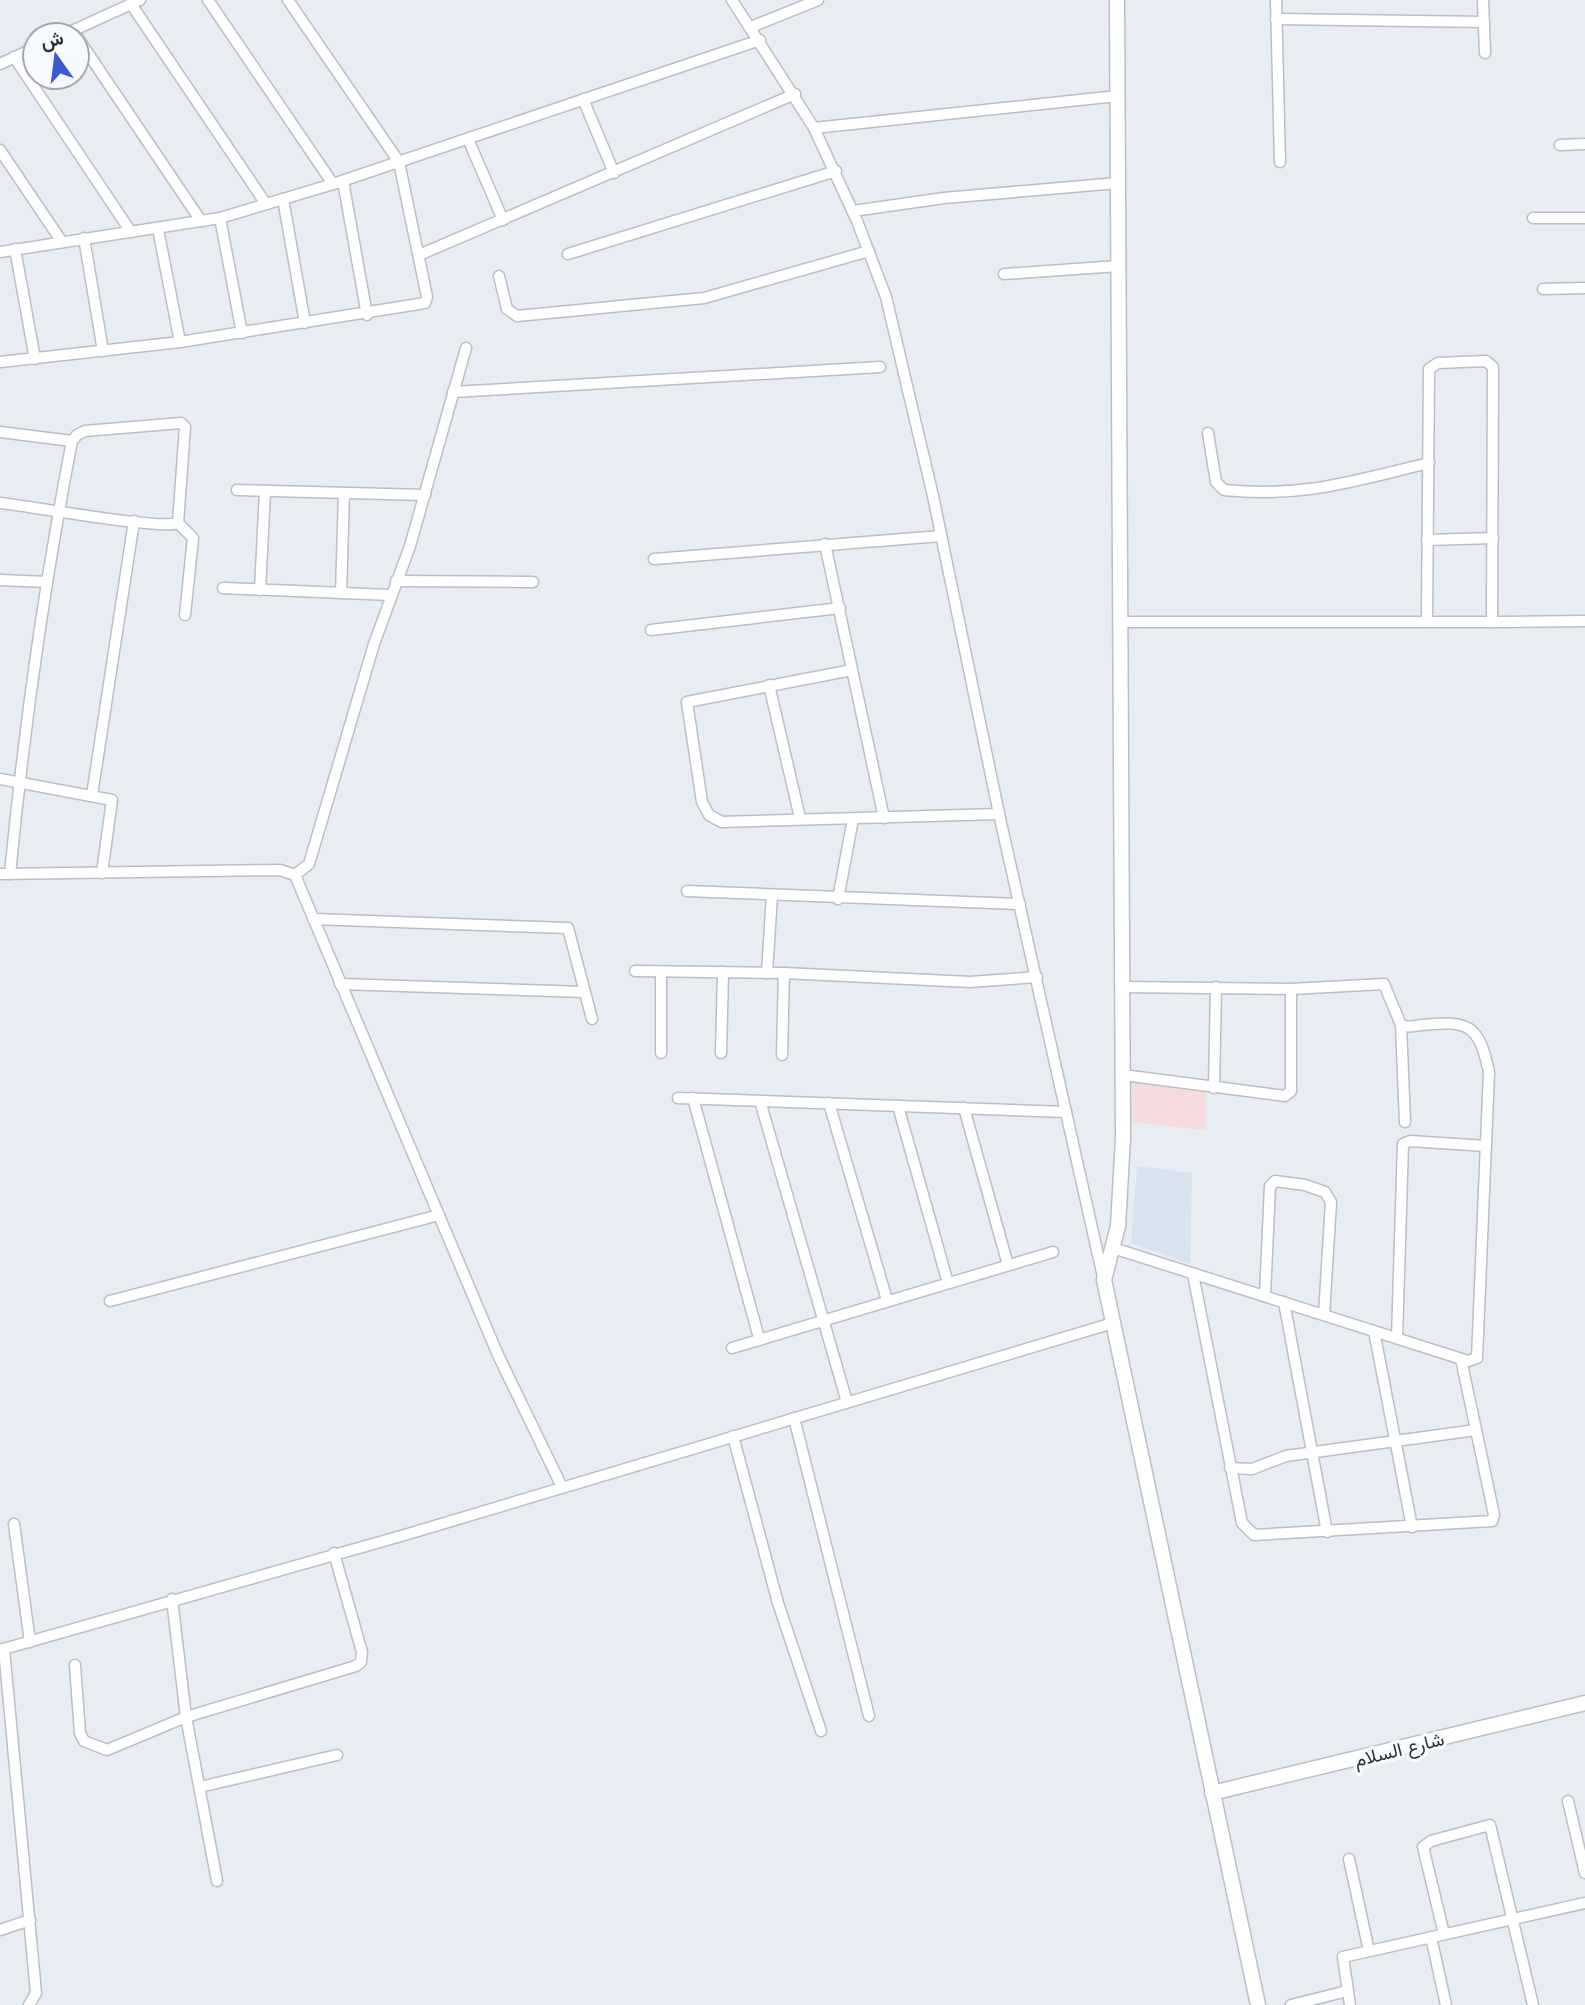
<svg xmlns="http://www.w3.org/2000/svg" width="1585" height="2005" font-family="Lora,Vazirmatn,serif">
  <rect width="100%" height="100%" fill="#e7edf3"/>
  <!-- built -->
  <polygon fill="#d7e3ee" points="1137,1166 1192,1173 1190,1264 1131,1243"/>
  <!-- education -->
  <polygon fill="#f6dbde" points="1132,1083 1206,1092 1206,1130 1130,1122"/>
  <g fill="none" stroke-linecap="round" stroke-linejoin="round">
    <!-- minor casing -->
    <g stroke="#babfc5" stroke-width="13">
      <g id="minor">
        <polyline points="208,0 333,184"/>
        <polyline points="732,0 814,128 857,221 886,297 933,496 999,814 1103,1277"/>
        <polyline points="1276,0 1280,162"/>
        <polyline points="1483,0 1485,53"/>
        <polyline points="131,4 266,204"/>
        <polyline points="1276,19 1484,22"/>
        <polyline points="751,27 818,0"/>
        <polyline points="63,35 140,0"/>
        <polyline points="77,37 201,221"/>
        <polyline points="14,57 131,232"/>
        <polyline points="0,64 35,48"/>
        <polyline points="583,99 614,173"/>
        <polyline points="814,128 1117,96"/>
        <polyline points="468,139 503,220"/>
        <polyline points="1560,145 1585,144"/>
        <polyline points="0,150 62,242"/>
        <polyline points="343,181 367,315"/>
        <polyline points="283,199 305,323"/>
        <polyline points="853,211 944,198 1118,183"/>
        <polyline points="220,218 242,333"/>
        <polyline points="1533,218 1585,218"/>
        <polyline points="158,229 180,342"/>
        <polyline points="84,238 103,351"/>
        <polyline points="15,249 35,359"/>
        <polyline points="0,252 220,218 333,184 760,40"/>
        <polyline points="568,254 836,171"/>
        <polyline points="419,255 795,94"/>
        <polyline points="1004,274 1118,266"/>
        <polyline points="499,276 507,309 517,316 704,298 869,251"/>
        <polyline points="1543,289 1585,288"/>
        <polyline points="0,362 180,342 425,303 427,297 399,162 288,0"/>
        <polyline points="453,392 880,367"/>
        <polyline points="0,432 72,441"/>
        <path d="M1208,433l8,49 8,8c80,8 129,-9 205,-27"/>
        <polyline points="237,490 425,495"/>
        <path d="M0,503c31,3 158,27 178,20l7,-96 -4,-4 -96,8 -8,4 -5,6c-28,144 -48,288 -62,433"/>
        <polyline points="178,523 193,538 185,615"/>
        <polyline points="1427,540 1493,538"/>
        <polyline points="825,544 884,818"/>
        <polyline points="654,559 941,536"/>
        <polyline points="0,580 47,582"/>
        <polyline points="396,581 533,582"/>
        <polyline points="223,588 391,595"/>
        <polyline points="260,590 265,491"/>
        <polyline points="341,593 344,493"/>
        <polyline points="1121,622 1492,622 1493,367 1486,361 1438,363 1429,369 1427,621"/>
        <polyline points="1492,622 1585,621"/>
        <polyline points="651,630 840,608"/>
        <polyline points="852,670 687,702 702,802 709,815 722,822 999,814"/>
        <polyline points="769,685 800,818"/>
        <polyline points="0,779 112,800 102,873"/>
        <polyline points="92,795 134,521"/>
        <polyline points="0,874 280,870 295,875 498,1355 562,1487"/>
        <polyline points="295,875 309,864 374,644 410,546 466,348"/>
        <polyline points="687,891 1020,904"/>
        <polyline points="838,899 853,819"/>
        <polyline points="313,919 568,928 592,1019"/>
        <polyline points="635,971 784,973 970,982 1037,977"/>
        <polyline points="767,973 772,895"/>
        <polyline points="340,984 584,992"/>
        <polyline points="1122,987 1291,989 1291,1091 1285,1096 1123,1075"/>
        <polyline points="1401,1025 1405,1122"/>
        <polyline points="661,1053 661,972"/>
        <polyline points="721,1053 723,972"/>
        <polyline points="782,1055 784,973"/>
        <polyline points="1214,1088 1216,987"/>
        <polyline points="678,1098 1066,1112"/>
        <polyline points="693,1098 759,1338"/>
        <polyline points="760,1101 847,1402"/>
        <polyline points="829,1103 887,1300"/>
        <polyline points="898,1106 948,1283"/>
        <polyline points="964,1108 1008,1265"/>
        <path d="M1113,1248l355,113 9,-3 12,-286c-10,-47 -20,-52 -67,-47 -8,1 -14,3 -21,0l-17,-41 -93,5"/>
        <polyline points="1193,1274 1242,1523 1254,1535 1492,1521 1494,1515 1461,1359"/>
        <polyline points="1265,1296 1270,1186 1275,1181 1305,1185 1325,1192 1331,1202 1324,1315"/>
        <polyline points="110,1301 439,1215"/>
        <polyline points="1284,1302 1327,1532"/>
        <polyline points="1374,1331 1412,1527"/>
        <polyline points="1397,1338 1403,1144 1410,1141 1486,1146"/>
        <polyline points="732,1348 1053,1252"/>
        <polyline points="794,1418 869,1716"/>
        <polyline points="733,1436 778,1603 821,1731"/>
        <polyline points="1230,1468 1252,1469 1286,1456 1476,1430"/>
        <polyline points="14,1524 30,1642"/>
        <polyline points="172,1599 186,1717 217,1881"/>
        <polyline points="4,1649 36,1993 29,2005"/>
        <polyline points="0,1650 408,1534 1113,1323"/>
        <polyline points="75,1665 80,1733 84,1741 107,1750 186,1717 356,1666 361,1662 362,1652 334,1553"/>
        <polyline points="200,1787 337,1755"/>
        <polyline points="1568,1801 1585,1873"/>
        <polyline points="1349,1859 1369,1951"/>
        <polyline points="0,1930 30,1920"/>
        <polyline points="1444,1934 1423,1847 1431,1841 1490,1825 1533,2005"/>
        <polyline points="1431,1937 1446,2005"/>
        <polyline points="1291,2005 1347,1991"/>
        <polyline points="1350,2005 1343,1957 1585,1903"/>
      </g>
    </g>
    <!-- major casing -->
    <g stroke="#babfc5" stroke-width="17">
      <g id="major">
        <polyline points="1117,0 1123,1138 1118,1226 1104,1280 1258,2005"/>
        <polyline points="1212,1793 1585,1703"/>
      </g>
    </g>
    <!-- minor -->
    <use href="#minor" stroke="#fff" stroke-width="10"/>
    <!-- major -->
    <use href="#major" stroke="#fff" stroke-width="14"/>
  </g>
  <g text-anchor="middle" stroke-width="7" stroke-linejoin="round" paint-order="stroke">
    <!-- street labels -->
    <g font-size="19" fill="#2c2e30" stroke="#f6faff">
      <text transform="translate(1399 1749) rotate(-14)" y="7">شارع السلام</text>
    </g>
  </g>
  <!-- north arrow -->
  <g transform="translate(56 56) rotate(346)"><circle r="33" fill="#f6faff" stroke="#a5a8ac" stroke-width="2"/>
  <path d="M0-5L12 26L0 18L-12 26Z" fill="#3c5acc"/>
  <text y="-10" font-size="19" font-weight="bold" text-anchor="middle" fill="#2c2e30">ش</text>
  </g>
</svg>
